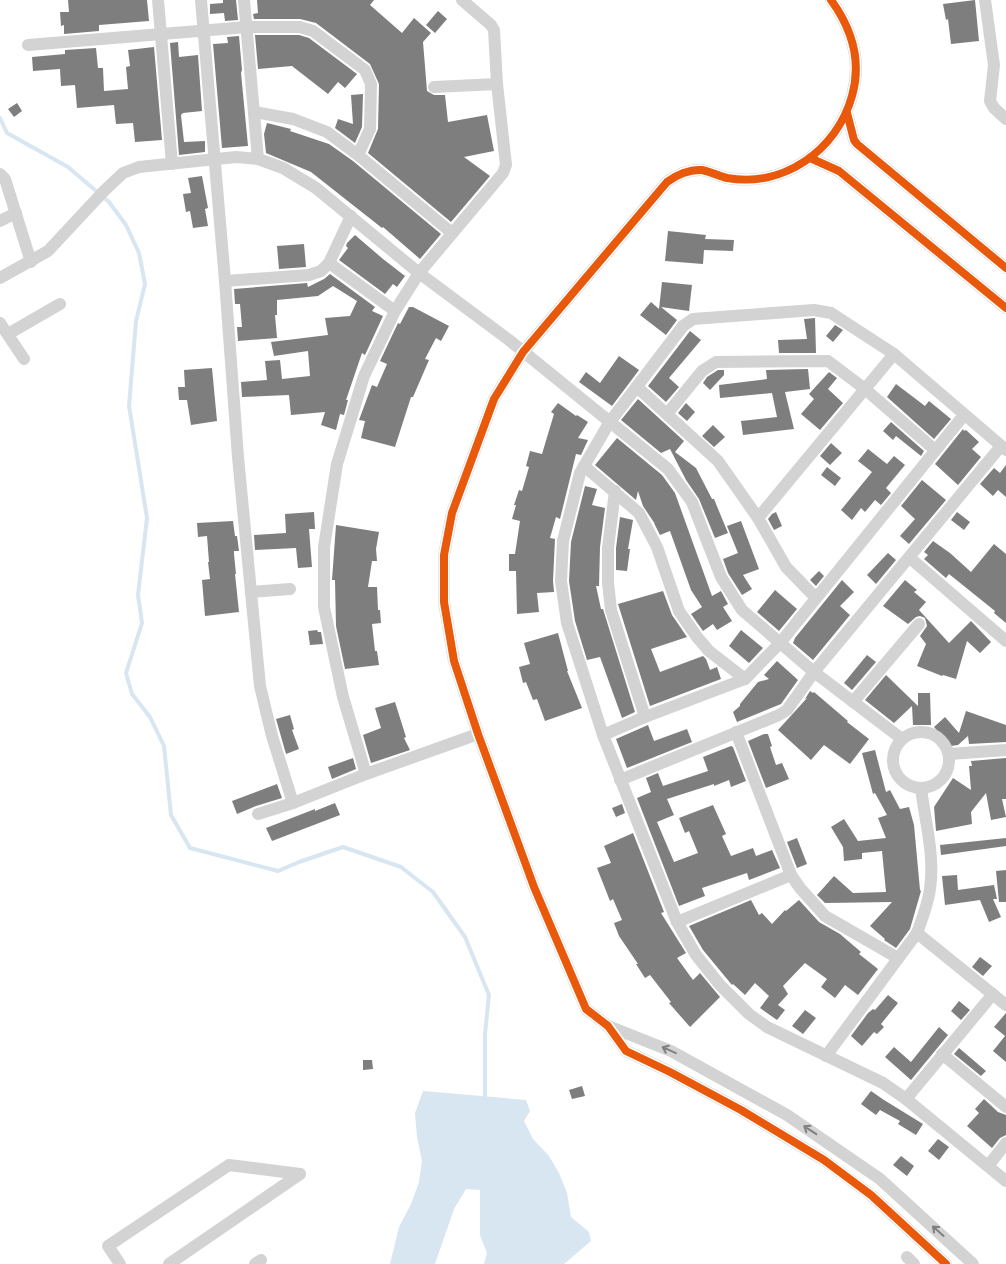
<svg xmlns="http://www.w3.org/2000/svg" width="1006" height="1264" font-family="'IBM Plex Sans',sans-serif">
  <rect width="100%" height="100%" fill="#fff"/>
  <!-- water -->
  <polygon fill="#d8e6f1" points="423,1091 526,1100 530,1111 524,1121 533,1139 549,1156 559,1173 567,1193 571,1217 589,1232 591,1241 564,1264 484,1264 487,1253 480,1235 480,1190 466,1189 454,1209 435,1264 390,1264 399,1227 411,1204 419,1182 422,1161 417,1137 415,1113"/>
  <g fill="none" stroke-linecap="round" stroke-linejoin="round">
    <!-- stream -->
    <polyline stroke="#d8e6f1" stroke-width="4" points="0,118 7,133 68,167 109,202 126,225 139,253 145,284 136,321 129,406 147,518 138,595 142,623 126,673 132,694 150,717 164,746 171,815 190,848 278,871 299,862 343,847 401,867 433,892 465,937 489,995 485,1034 485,1100"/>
  </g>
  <!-- building -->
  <g fill="#7e7e7e">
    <polygon points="68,0 147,0 149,21 99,25 99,31 64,34 64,25 61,26 60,12 69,12"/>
    <polygon points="223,0 236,0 238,20 225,21 224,13 210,14 210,4 223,3"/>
    <polygon points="257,0 374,0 370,5 402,33 414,18 431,33 423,42 427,91 434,95 445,95 448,122 487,115 494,151 464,157 490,176 451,222 368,153 378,129 379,84 370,64 316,23 300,19 254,19 253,14 258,13"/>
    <polygon points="975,0 979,41 951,44 948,19 946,20 943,4"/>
    <polygon points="438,11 447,19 435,33 426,25"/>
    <polygon points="255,35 299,35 309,38 357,74 345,88 338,82 328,94 292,66 258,69"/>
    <polygon points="239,36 242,70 241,73 248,146 222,148 213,44 228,43 227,37"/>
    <polygon points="178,42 179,57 198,55 202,111 183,113 181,115 184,142 205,141 205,152 179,155 170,43"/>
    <polygon points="154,47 162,140 135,142 133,123 116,124 114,105 77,108 75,85 61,86 60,69 33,71 32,57 65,54 65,50 96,48 98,68 103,68 104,91 128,89 126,67 130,66 128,50"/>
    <polygon points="363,94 362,127 355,143 335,128 338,119 353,124 351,95"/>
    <polygon points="17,103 22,111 14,117 8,109"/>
    <polygon points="267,123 291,129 290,131 329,144 353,161 441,234 420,259 383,227 382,228 311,172 266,153 264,134"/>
    <polygon points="202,176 208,208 205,209 208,226 193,228 190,211 186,212 183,194 191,193 188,178"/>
    <polygon points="668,231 706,235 705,239 734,240 733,251 704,250 703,264 665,261"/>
    <polygon points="355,235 383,259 405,276 397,287 393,284 385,294 339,260 348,248 346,246 347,243"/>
    <polygon points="304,244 306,267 279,269 277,246"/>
    <polygon points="330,274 375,307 372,311 383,316 365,355 362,353 346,400 348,400 344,415 340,414 336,430 321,425 325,412 291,415 289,395 242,397 241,382 267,380 265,361 280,360 282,379 310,376 308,351 274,356 271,342 328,335 325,318 350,316 357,301 333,286 318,296 277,300 277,315 275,315 277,338 238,341 237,327 242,327 240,304 235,304 234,289 307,283 308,287 324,279"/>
    <polygon points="662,282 692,285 689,311 661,307 677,320 666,335 640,315 651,302 659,309"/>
    <polygon points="409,307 413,307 449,326 441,341 436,338 425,359 429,360 413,397 411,397 395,447 361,438 365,421 359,420 372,385 377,387 387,364 380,361 398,323 400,324"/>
    <polygon points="815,318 816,353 779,353 778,340 807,339 804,319"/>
    <polygon points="835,325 843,330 833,342 826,336"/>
    <polygon points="690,331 701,340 669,378 679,387 666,402 648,386"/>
    <polygon points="619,356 639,370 612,406 579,382 586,372 600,383"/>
    <polygon points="212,368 217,421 191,425 187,400 179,400 178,387 185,387 184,370"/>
    <polygon points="808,369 810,389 785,392 794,429 743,435 741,421 777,417 772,393 720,398 719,385 767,379 766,370"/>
    <polygon points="718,370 724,370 724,375 710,390 703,383 707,377"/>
    <polygon points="829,372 837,378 828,389 843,403 820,430 801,414 814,399 809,394"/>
    <polygon points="896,384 925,406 929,401 951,419 934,439 887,397"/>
    <polygon points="638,399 684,441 675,452 696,468 712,499 714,499 728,533 715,538 699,499 686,480 670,449 661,453 621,420"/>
    <polygon points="558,403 576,416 577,415 588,422 578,438 588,440 581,455 576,454 560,519 556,517 550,538 555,539 553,581 554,592 537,593 539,612 517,614 516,571 509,571 509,554 515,554 520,521 512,519 516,505 514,505 519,490 522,491 529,467 526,466 530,451 542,454 554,414 551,412"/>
    <polygon points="686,403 695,412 687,421 678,413"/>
    <polygon points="891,422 924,451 921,456 896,436 893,440 883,431"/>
    <polygon points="713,425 725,437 714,447 702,436"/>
    <polygon points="963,429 964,431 966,430 979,442 972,449 981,457 958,485 935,464"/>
    <polygon points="617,438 662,475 675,493 712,596 721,591 728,604 723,607 732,621 717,630 713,624 703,631 691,614 702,607 691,590 670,531 660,535 654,523 655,524 643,506 638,491 636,500 595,465"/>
    <polygon points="831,443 842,453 830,465 820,456"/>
    <polygon points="868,449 887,464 894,456 905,465 886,488 891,493 881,505 875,500 865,512 861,508 852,520 841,510 872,472 858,461"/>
    <polygon points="1006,465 1006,497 998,490 993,496 980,484 994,468 1000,473"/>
    <polygon points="827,467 841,478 835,486 821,475"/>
    <polygon points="922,480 946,500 909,544 900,536 915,519 901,506"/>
    <polygon points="585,486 597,489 592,505 605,508 600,547 599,586 596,586 601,609 603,609 635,712 622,718 600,657 587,660 575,621 569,581 571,542"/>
    <polygon points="314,512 315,529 309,529 312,567 298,568 296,548 255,550 254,535 286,533 285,514"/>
    <polygon points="776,512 782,526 774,530 768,519 772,514"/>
    <polygon points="957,512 970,522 964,530 951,520"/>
    <polygon points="620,517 633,520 628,549 630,549 627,571 616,570 616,548"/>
    <polygon points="233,521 235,536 237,536 239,551 234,551 234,554 236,574 235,574 239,612 205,616 202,580 210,579 208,562 209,562 207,536 198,537 197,523"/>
    <polygon points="741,521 759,569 743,575 752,589 742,595 728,573 723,559 738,553 727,526"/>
    <polygon points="336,525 379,532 376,549 377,561 372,561 368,587 377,587 378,610 380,610 381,623 372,624 375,651 377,651 379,665 345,669 336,626 335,580 332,580"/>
    <polygon points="933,541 950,553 971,572 994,544 1006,554 1006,623 994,613 995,611 949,574 946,578 924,559 928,555 924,552"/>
    <polygon points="888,553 896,560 876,584 867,575"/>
    <polygon points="819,571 824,576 816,586 810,580"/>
    <polygon points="842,580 854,592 840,606 850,615 813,660 793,643 795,638"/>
    <polygon points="905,580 917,590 914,592 926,602 919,610 949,643 971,621 991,642 980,653 967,641 956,679 943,675 942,676 917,666 926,644 920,636 927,626 925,618 920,616 916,617 908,624 883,606"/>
    <polygon points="775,590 797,609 779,631 757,612"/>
    <polygon points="663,591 672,615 687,637 651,649 660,672 703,656 706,659 710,670 717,667 721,679 650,706 618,604"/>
    <polygon points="317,630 318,632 321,632 323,644 310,645 308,631"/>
    <polygon points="741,630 763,648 749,663 729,646"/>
    <polygon points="558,633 568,671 567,671 582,708 545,721 537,699 533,700 526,682 523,683 519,667 530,664 524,643"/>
    <polygon points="867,655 876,662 852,690 844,683"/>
    <polygon points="777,661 798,680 781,704 737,722 733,712 740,706 740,704 758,682 769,679 764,675"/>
    <polygon points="886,675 918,706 918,693 930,693 931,725 913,725 912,706 894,723 865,700"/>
    <polygon points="810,691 813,693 814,692 848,721 847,722 869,739 850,764 824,745 811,760 778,730 807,698 805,699"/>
    <polygon points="395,702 406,737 404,738 410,750 371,763 363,735 381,728 375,708"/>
    <polygon points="966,711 1006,725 1006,742 969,744 968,736 958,745 951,746 934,727 945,717 959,733"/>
    <polygon points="290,715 294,729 292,730 299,749 286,754 276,719"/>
    <polygon points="648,725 654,741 687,729 692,742 627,768 616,739"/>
    <polygon points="764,734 768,734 772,746 770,747 776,765 782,763 789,779 766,788 748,741"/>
    <polygon points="731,746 733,747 746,781 731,787 729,780 714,786 714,784 667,799 674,815 657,822 674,862 698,853 689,831 685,833 679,818 713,805 726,834 722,836 731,856 753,848 756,856 772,850 780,868 749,880 747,873 702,888 705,896 679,906 637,798 651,792 646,778 658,773 663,786 708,771 703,757"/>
    <polygon points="875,750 886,792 890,790 900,809 909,807 914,825 920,890 921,891 910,929 896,948 884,940 885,939 870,926 892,902 825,903 817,895 834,876 853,893 886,892 882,851 862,853 862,859 844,861 843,847 831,827 844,819 858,841 886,838 878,818 887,815 875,793 873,794 862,753"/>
    <polygon points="353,758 356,769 332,779 328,767"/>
    <polygon points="1006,758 1006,799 1002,799 1006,817 991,820 986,793 971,812 972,824 936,831 934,807 953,778 971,790 969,766 972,766 971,761"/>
    <polygon points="277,784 282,798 256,806 237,814 232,801"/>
    <polygon points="335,803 340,815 272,841 266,828 315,809 315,811"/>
    <polygon points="622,804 625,813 616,817 612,808"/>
    <polygon points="633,833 664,912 661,913 686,953 677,958 693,980 700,973 720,997 690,1027 669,1003 671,1002 650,975 645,978 636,964 638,964 619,936 614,923 622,920 613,899 610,901 597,868 611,863 604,846"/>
    <polygon points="797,838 807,864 797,868 787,842"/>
    <polygon points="1006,838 1006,846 941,855 940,845"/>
    <polygon points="1006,870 1006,902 999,902 996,871"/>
    <polygon points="957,875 958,890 994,885 997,899 993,899 1001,917 989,922 980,900 945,905 942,876"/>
    <polygon points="751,900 759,915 762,913 772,924 785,910 786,911 799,900 819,922 840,934 861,952 859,954 878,969 858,995 845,985 835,998 821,987 827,979 805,963 783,986 788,994 778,1005 785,1010 777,1020 760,1008 769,996 755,983 745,995 733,984 732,985 703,950 689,926"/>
    <polygon points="980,957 992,966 983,976 972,967"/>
    <polygon points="888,995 898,1003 881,1024 884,1027 877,1034 874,1032 862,1046 851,1036 868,1013 873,1009 875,1010"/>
    <polygon points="959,1001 970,1010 961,1020 951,1011"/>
    <polygon points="805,1010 816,1018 803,1034 792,1026"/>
    <polygon points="1006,1013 1006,1062 993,1051 1005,1036 994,1027"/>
    <polygon points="939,1027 948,1035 911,1080 885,1057 894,1047 911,1062"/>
    <polygon points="959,1048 986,1071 981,1076 954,1054"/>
    <polygon points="363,1060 372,1060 373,1069 363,1070"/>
    <polygon points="582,1086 585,1096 572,1099 569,1090"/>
    <polygon points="871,1091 884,1100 923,1124 916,1135 898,1124 900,1121 880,1110 876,1115 861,1104"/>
    <polygon points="984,1099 998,1112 1006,1115 1006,1135 1000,1138 992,1148 967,1126 979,1113 975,1109"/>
    <polygon points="938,1139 949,1147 939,1160 928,1151"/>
    <polygon points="901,1156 914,1166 907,1176 893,1165"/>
  </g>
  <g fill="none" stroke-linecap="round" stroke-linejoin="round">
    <!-- minor -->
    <g stroke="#d3d3d3" stroke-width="12">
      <polyline points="158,0 172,164"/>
      <polyline points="201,0 225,281 238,457 260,686 272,736 293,803"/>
      <polyline points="244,0 258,159"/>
      <path d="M831,0c21,29 31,61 21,96 -15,54 -68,92 -125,82 -8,-2 -16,-6 -25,-8 -12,-1 -26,5 -35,12l-144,170 -29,47 -42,114 -8,42v47l10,59 24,73 56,153 52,122 22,17 18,25 44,21 71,38 83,50 47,35 75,69"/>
      <polyline points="985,0 994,65 990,101 994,108 1006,119"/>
      <polyline points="28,45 247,27 300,27 313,31 365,70 371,84 370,129 358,155"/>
      <polyline points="434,87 497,84"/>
      <polyline points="254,112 293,119 327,132 358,155 452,233"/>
      <polyline points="847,113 854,140 857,144 1006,268"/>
      <polyline points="810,158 839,171 1006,308"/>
      <polyline points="0,174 5,179 31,262"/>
      <polyline points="0,221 16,213"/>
      <polyline points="329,263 395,311"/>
      <polyline points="0,278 48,251 104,191 123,173 139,167 236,157 258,159 283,168 316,188 419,273 509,340 668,469 692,502 721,577 742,610 814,672 902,739"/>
      <polyline points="225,281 309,275 321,271 329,263 351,216"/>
      <polyline points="0,323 24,359"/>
      <polyline points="8,334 60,304"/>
      <polyline points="637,387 718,461 758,518 786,567 816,598"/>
      <polyline points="667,414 702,371 716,362 828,361 865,389 935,450"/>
      <polyline points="1006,450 894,354 831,313 814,310 693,319 683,326 609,423 580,473 563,541 561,581 567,623 603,735 677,922 696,955 720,985 749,1014 767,1027 883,1083 906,1099 1006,1181"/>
      <polyline points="584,466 639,513 657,547 679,611 697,637 709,651 745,679"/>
      <polyline points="615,491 608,548 608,583 611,610 645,717"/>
      <polyline points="758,518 894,354"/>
      <polyline points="910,558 1006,641"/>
      <polyline points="251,592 290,589"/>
      <polyline points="853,702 919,624"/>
      <circle cx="921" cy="760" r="28"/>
      <polyline points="736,732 791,875 800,888 825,916 898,958"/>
      <polyline points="603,735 645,717 745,679 780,643 964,415"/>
      <polyline points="949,754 1006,750"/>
      <polyline points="366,774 343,697 324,607 324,547 337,464 364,376 395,311 419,273 503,173 506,165 497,84 494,30 491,25 462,0"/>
      <polyline points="620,780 779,715 787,710 814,672 1001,446"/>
      <polyline points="258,814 293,803 366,774 478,734"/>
      <polyline points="677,922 791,875"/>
      <polyline points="917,933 1006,1005"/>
      <polyline points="608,1026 671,1051 787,1115 880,1179 973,1264"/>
      <polyline points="942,1054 1006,1107"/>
      <path d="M826,1056l91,-123c5,-14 11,-29 13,-44 5,-33 -5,-68 -9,-101"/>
      <polyline points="906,1099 993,994"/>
      <polyline points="988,1166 1006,1143"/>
      <polyline points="907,1257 914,1264"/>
      <polyline points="120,1264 108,1246 229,1165 300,1174"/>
      <polyline points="169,1264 300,1174"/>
      <polyline points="255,1264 261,1260"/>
    </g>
    <!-- cycleway casing -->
    <g stroke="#fff" stroke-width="11">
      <g id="cycleway">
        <path d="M831,0c21,29 31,61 21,96 -15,54 -68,92 -125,82 -8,-2 -16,-6 -25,-8 -12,-1 -26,5 -35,12l-144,170 -29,47 -42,114 -8,42v47l10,59 24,73 56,153 52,122 22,17 18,25 44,21 71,38 83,50 47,35 75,69"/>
        <polyline points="847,113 854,140 857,144 1006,268"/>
        <polyline points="810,158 839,171 1006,308"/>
      </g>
    </g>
    <!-- cycleway -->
    <use href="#cycleway" stroke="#e8590c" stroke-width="8"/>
  </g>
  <!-- one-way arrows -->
  <defs><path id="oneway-shaft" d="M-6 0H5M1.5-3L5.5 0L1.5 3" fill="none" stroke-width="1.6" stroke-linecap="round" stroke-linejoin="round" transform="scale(1.25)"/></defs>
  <g stroke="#808080">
    <use href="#oneway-shaft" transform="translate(669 1050) rotate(-156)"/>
    <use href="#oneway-shaft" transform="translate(810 1130) rotate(-147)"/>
    <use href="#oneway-shaft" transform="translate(938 1231) rotate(-138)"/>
  </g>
</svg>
